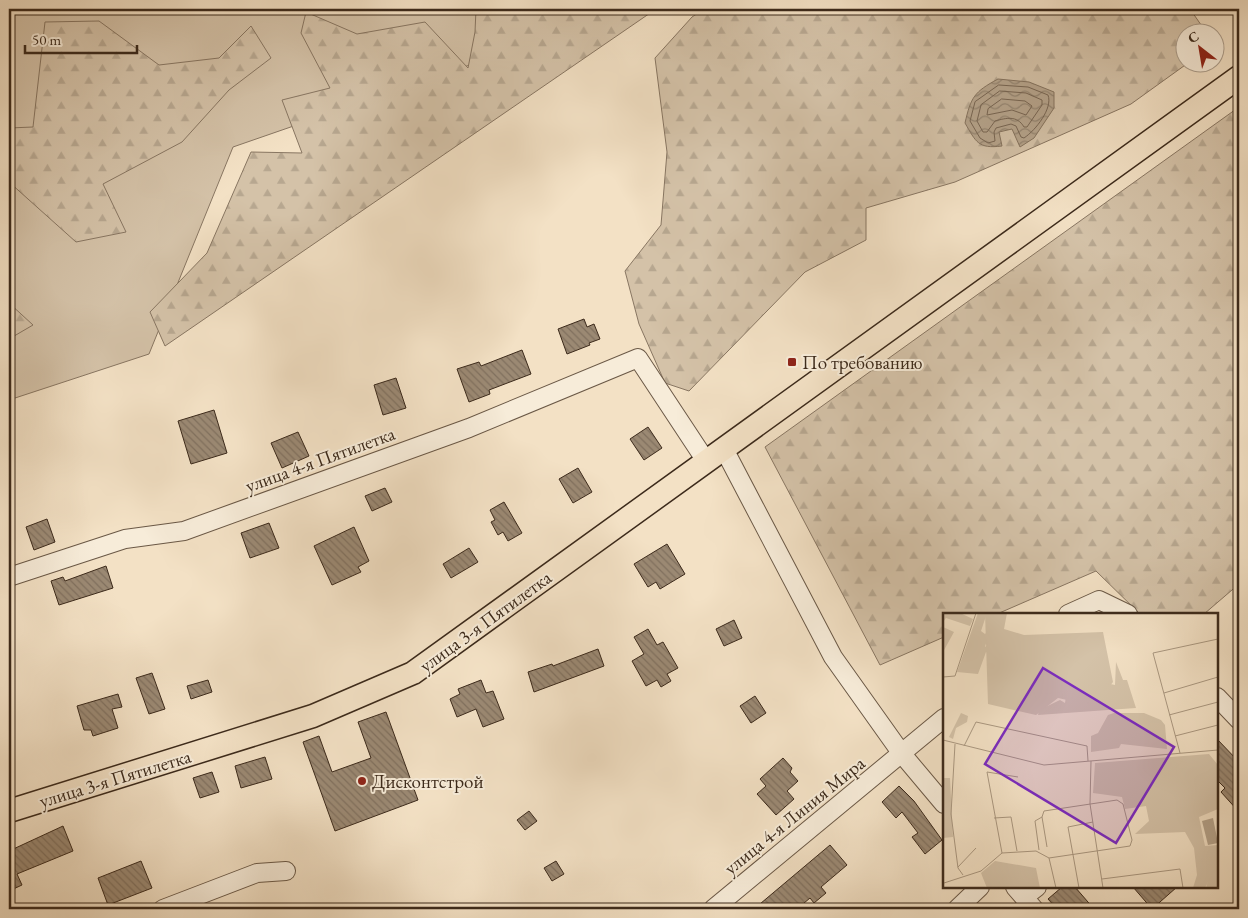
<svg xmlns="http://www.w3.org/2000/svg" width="1248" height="918" font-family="'EB Garamond',serif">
  <defs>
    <pattern id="forest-firs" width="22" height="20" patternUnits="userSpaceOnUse" patternTransform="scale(1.25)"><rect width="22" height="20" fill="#d4c2a8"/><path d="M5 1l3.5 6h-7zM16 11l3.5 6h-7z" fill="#b7a790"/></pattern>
    <pattern id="water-waves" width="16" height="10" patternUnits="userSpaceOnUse" patternTransform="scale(1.25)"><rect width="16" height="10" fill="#b5a38b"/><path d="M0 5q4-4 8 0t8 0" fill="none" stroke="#948571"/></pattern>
    <pattern id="building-back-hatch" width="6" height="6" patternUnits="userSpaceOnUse" patternTransform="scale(1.25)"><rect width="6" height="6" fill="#9b8973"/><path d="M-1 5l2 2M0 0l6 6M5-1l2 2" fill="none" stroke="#80705e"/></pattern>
  </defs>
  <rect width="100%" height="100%" fill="#f3e1c5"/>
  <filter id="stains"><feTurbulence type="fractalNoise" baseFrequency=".004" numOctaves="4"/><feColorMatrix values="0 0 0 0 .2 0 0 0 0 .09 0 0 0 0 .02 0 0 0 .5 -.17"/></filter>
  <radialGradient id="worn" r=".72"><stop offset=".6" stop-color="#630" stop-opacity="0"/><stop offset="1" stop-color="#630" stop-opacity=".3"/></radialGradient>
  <!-- grass -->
  <polygon fill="#d4c2a8" stroke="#887662" points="9,9 519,9 513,50 233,147 149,354 9,400"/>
  <!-- forest -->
  <g fill="url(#forest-firs)" stroke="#887662">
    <polygon points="476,9 656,9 165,346 150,312 207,253 251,152 302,153 282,100 330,88 301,33 306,12 357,34 425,22 468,68 475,32"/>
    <polygon points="704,9 1190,9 1206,32 1186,32 1186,62 1188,63 1131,104 955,182 866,208 866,240 805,272 689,391 665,383 639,324 625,271 661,225 667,152 655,58 692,17"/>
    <polygon points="99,21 159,65 219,58 251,26 271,58 229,90 182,142 103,184 126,232 76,242 9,182 9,128 33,127 45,22"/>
    <polygon points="1239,107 1239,584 1204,614 1140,614 1096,571 997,614 944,614 944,637 880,665 765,447"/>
    <polygon points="9,303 33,325 9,339"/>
  </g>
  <!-- water -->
  <path fill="url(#water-waves)" stroke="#85735e" d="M998,79l31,3 25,10v16l-20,30 -14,9 -8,-18 -13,3 3,14c-24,3 -26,-4 -37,-23 6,-26 9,-31 33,-44z"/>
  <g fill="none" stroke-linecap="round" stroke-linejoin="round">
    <!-- shore -->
    <g stroke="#786653" stroke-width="1">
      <path d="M999,85l29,2 20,8c5,13 -12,35 -24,43l-3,-1 -5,-11 -5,-2 -15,4 -2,4 1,9 -7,2 -8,-5 -10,-17 5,-19z"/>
      <path d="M1000,91l26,2 16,7v5l-15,22h-3c-7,-12 -18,-9 -29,-6l-8,11h-4l-6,-11 4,-16z"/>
      <polygon points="1002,99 1025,101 1032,106 1026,115 1012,110 987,115 988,109"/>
    </g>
  </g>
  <!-- building -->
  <g fill="url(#building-back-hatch)" stroke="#3c2a1b">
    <polygon points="584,319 587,327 594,324 600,339 589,343 590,345 567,354 558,329"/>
    <polygon points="522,350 531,374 489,390 490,394 469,402 457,369 479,362 481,366"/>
    <polygon points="396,378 406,408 383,415 374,385"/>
    <polygon points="214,410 227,453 191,464 178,421"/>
    <polygon points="648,427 662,448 644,460 630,439"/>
    <polygon points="298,432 309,456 282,468 271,443"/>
    <polygon points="578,468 592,492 573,503 559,479"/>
    <polygon points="385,488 392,502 372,511 365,496"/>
    <polygon points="504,502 522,533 508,541 503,532 498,535 491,522 495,520 490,510"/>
    <polygon points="47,519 55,542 34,550 26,527"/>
    <polygon points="269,523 279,548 250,558 241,533"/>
    <polygon points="354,527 369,561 358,567 361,572 332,585 314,546"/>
    <polygon points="667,544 685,574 660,589 656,582 648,587 634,564"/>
    <polygon points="469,548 478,562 451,578 443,564"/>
    <polygon points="106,566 113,588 59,605 51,581 63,577 65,581"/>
    <polygon points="734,620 742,638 724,646 716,629"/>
    <polygon points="648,629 657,645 663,642 678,668 667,674 671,681 661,687 657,680 646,686 632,661 644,654 634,637"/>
    <polygon points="598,649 604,666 534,692 528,672 552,664 553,666"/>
    <polygon points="152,673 165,709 149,714 136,678"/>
    <polygon points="208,680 212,692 191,699 187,686"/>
    <polygon points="481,680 486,693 493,691 504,719 483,727 476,709 457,717 450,699 460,694 458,689"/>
    <polygon points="118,694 122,707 112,709 118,728 93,736 91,730 84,730 77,706"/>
    <polygon points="755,696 766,713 751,723 740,706"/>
    <polygon points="386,712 418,800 335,831 303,742 319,736 332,772 371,758 358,722"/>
    <polygon points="1217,739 1239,762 1239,812 1221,792 1225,788 1217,780"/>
    <polygon points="265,757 272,779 241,788 235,766"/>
    <polygon points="783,758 792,768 790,772 798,781 787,791 794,799 776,815 757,794 766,786 760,779"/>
    <polygon points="212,772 219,792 200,798 193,778"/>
    <polygon points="899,786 914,801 942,840 925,854 912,837 918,833 902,812 896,818 882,802"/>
    <polygon points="529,811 537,821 525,830 517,820"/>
    <polygon points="63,826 73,851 17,874 22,885 9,891 9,851"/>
    <polygon points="830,845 847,865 821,887 826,893 814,903 810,898 797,909 754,909"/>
    <polygon points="141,861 152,888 108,905 98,878"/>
    <polygon points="556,861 564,874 552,881 544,868"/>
    <polygon points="1062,887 1075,887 1094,909 1057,909 1048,899"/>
    <polygon points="1133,887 1177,887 1152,909"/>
  </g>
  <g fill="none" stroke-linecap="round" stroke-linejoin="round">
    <!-- minor casing -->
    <g stroke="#6a5846" stroke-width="20">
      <g id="minor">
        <polyline points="724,449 833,657 902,754 944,804"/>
        <polyline points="9,577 125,539 184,531 469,428 638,358 706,461"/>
        <polyline points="1068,614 1099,600 1128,614"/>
        <polyline points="1217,697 1239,720"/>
        <polyline points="1015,887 1034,909"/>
        <polyline points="1024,897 1037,887"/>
        <polyline points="163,909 257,873 286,871"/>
        <polyline points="713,909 944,718"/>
        <polyline points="957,909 980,887"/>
      </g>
    </g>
    <!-- major casing -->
    <g stroke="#3c2a1b" stroke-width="25">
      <polyline id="major" points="9,811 313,716 413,673 1239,77"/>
    </g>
    <!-- minor -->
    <use href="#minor" stroke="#f7ecd9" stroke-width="18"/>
    <!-- major -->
    <use href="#major" stroke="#f3e1c5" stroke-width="22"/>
  </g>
  <!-- markers -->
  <g fill="#8f2418" stroke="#f7ecd9" stroke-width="2">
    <rect x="787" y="357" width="10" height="10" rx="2.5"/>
    <circle cx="362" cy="781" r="5"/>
  </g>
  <g text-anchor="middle" stroke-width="4" stroke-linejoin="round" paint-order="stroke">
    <!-- poi labels -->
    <g font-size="19" fill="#3c2a1b" stroke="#f7ecd9" text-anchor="start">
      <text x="802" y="369">По требованию</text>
      <text x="372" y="788">Дисконтстрой</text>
    </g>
    <!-- street labels -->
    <g font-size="19" fill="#3c2a1b" stroke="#f7ecd9">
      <text transform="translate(320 459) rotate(-20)" y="7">улица 4-я Пятилетка</text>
      <text transform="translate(485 621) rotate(-36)" y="7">улица 3-я Пятилетка</text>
      <text transform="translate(115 778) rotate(-17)" y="7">улица 3-я Пятилетка</text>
      <text transform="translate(794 815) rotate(-39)" y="7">улица 4-я Линия Мира</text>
    </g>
  </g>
  <!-- overview -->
  <g transform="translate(943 613)">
    <rect width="275" height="275" fill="#f3e1c5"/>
    <path d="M42,0h22l-3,16 20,6 79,-3 10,50 -19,24 -36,-8 -22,17 -48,-11zM275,250v25h-12l3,-12z" fill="#d4c2a8"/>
    <path d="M17,0l13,6 -3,7 -24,-8 -3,4v-8zM35,0h9l-6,18 4,3 5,-5 -5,18 12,-9 4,4 -2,18 -13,-8 -8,22 -21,-2zM0,14l11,5 -11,20zM129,23h20l9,13 -17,17 -22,-12zM173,49l7,18h4l9,28 -98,7 1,-5 21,-10 5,3 1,-7 6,2 2,-9 12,8 2,7 11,-18h4l1,5 2,-8 9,2zM87,52l2,15 6,3 8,-10 10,12 12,2v4l-26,3v6l-6,-2 -4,-11 -11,3 5,14h-38l4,-16 8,6 9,-23zM18,100l7,3 -1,6 -11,6 -3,11 -4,-2zM171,100h30l17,7 4,5 2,24 -46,-5 -2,4 -28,4v-16l7,-3 10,-18zM266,141l9,11v44l-19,8 6,29 13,-1v18l-13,25h-12l4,-13 -3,-27 -9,-16 -50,2 14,-13 -3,-15 -21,3 -3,-12 -29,-4 2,-30zM0,165h7l3,59 -10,1zM52,248l41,7 4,20h-53l-6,-15z" fill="#d4c2a8"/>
    <path d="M240,147l12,1 8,16 -3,13 -8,1 -14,-11 -2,-12z" fill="#d4c2a8"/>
    <path d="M270,205l5,25 -10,2 -6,-24z" fill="#b5a38b"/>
    <path fill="none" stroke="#aa9881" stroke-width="1" d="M0,64l12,-1 21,-63M221,80l54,-16M226,102l49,-13M232,123l43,-11M0,127l101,25 174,-15M12,131l-4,70 7,54 5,7M21,133l12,-24 111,24 1,15M237,140l-27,-100 65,-14M148,148l-1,43 13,84M51,205l17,-1 6,34M96,237l-4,-29 7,-4M59,240l-15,-81 31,5M106,245l7,30M15,254l18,-19M159,266l78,-10 3,19M1,270l37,-12 21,-18 34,-2 13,7 81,-12 2,-6 -9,-36 -6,-4 -73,11 -2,6 5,30M136,275l-11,-61 25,-5"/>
    <path fill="#7b2cbf" fill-opacity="0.15" stroke="#7b2cbf" stroke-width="2.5" d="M100,55l131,79 -58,96 -131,-79z"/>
    <rect width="275" height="275" fill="none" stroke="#3c2a1b" stroke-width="2.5"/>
  </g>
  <!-- margin -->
  <rect width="1248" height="918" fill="none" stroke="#f3e1c5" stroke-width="30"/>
  <rect x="10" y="10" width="1228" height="898" fill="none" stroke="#3c2a1b" stroke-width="2.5"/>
  <rect x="15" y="15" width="1218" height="888" fill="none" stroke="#3c2a1b"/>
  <!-- north arrow -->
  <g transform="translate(1200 48) rotate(329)"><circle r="24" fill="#f7ecd9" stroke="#ac9e8d"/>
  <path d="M0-4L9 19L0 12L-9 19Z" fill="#8f2418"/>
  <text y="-8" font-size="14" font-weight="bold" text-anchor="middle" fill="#3c2a1b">С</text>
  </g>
  <!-- scale -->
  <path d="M25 45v8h112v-8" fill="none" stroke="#3c2a1b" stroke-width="2.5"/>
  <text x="32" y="45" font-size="15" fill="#3c2a1b" stroke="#f7ecd9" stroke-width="4" paint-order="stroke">50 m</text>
  <rect width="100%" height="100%" filter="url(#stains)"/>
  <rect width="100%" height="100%" fill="url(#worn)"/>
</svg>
